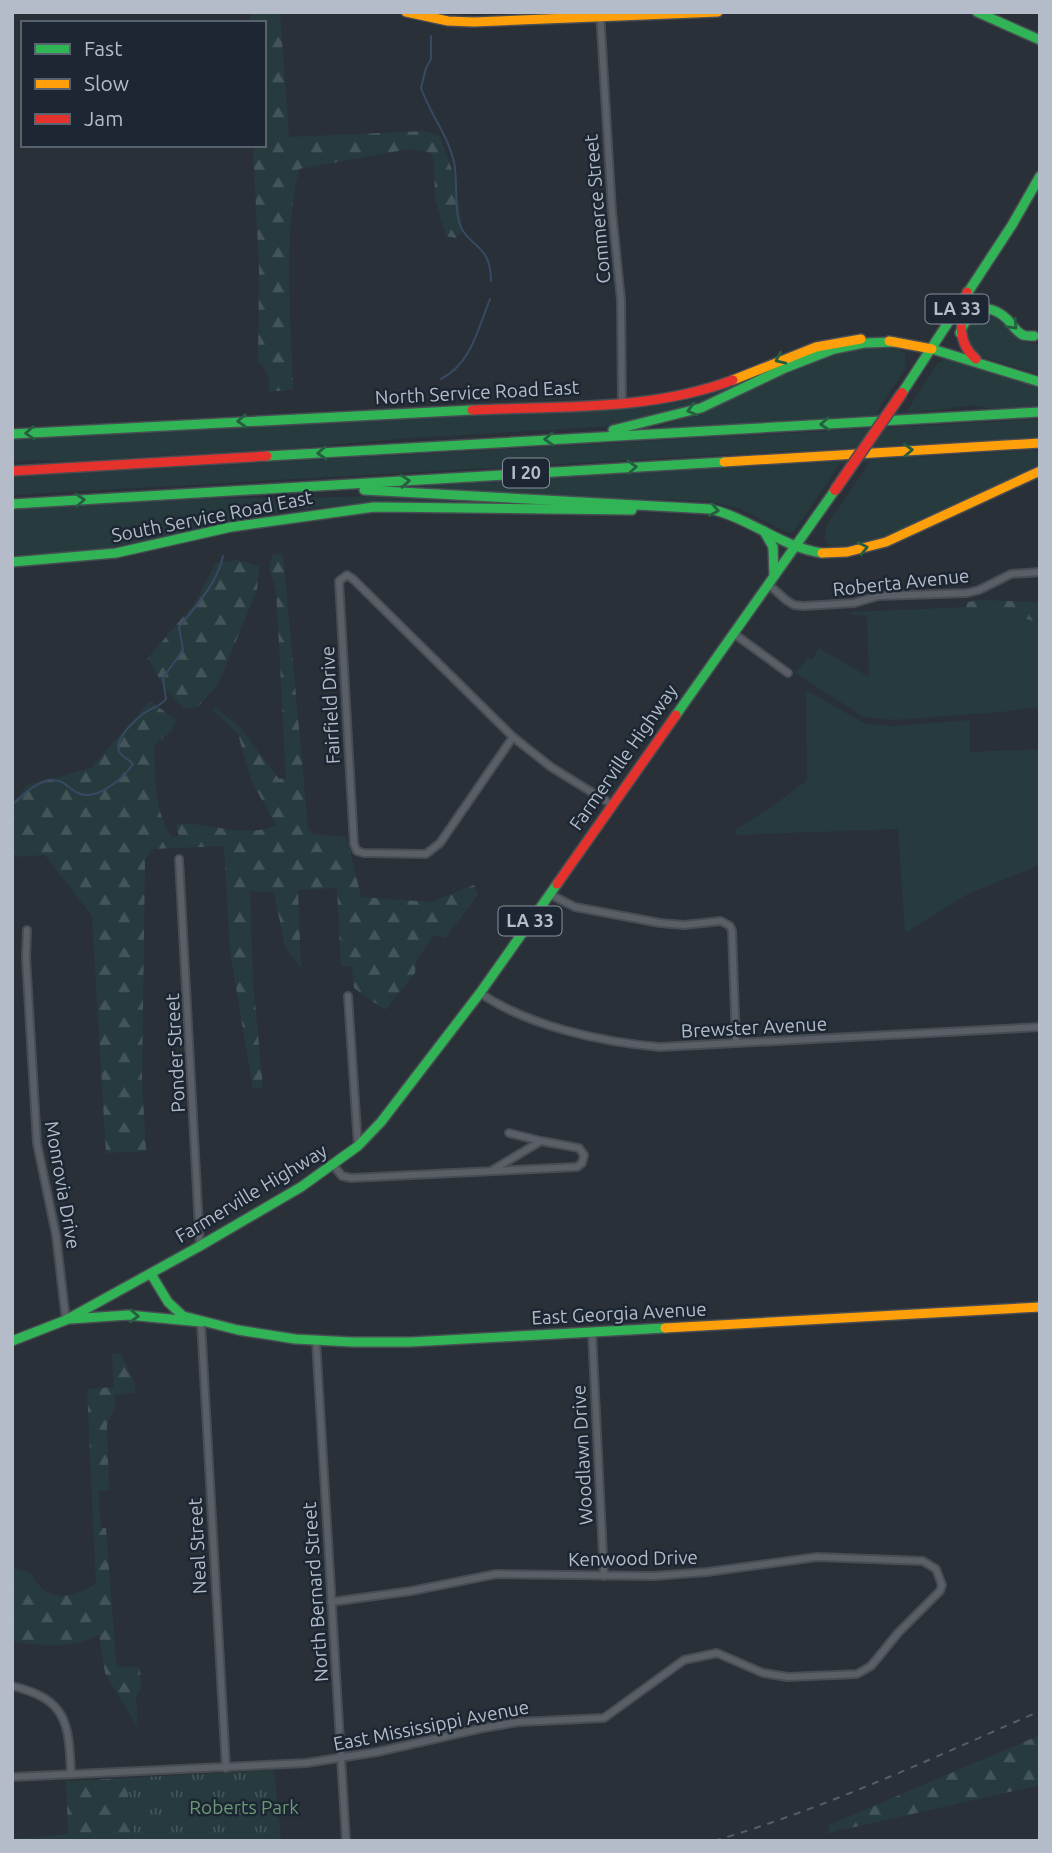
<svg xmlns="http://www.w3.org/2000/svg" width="1052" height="1853" font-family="Ubuntu,sans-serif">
  <defs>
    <pattern id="forest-firs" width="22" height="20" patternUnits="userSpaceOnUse" patternTransform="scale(1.75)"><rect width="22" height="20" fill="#273a3e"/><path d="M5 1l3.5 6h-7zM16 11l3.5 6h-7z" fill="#445559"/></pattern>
    <pattern id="park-tufts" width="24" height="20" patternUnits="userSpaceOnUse" patternTransform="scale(1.75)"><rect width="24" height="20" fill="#273a3e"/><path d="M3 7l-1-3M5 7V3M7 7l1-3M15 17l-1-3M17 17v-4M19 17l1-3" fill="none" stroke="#445559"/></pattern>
  </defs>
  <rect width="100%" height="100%" fill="#2a3038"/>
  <!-- grass -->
  <g fill="#273a3e">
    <polygon points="980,310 1007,321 1024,342 1040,345 1040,374 975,355 964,335 968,317"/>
    <path d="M871,348h26l8,6 1,14 -30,45 30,-1 32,-49 10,-5 92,27v21l-46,3 -21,-4 -66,9 -245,14v-2c52,-17 99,-47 150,-66 19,-7 39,-9 59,-12z"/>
    <polygon points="751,379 711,400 613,426 412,438 295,448 72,461 31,460 12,462 12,439 305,422 646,407 687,401"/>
    <polygon points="1040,419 1040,437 12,495 12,477"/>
    <polygon points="1040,450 1040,466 915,526 866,544 833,548 825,540 826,526 870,462 840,464 794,531 789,533 740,509 709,501 606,498 427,488 428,486 497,481"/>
    <path d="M391,496l80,6c-76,-1 -152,1 -228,17 -63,13 -124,31 -188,35 -14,1 -29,3 -43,1v-47l186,-9z"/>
    <polygon points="966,607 975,614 1013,615 1040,623 1040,707 1001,712 894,720 864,717 795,673 808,658 812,660 819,648 869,677 867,615 851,615 851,612"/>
    <polygon points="806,690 866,724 894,726 970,720 970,752 1040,749 1040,865 968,894 905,933 898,829 736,835 736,829 770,808 807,780"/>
  </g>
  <!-- forest -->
  <g fill="url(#forest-firs)">
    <path d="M250,12h30l9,125 134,-6 16,4 16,43 8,53 -7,7 -10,-2 -11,-37 -1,-39 -3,-7 -22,-4 -110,20c-17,71 -8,147 -6,220l-9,2h-16c3,-13 -1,-20 -10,-29l1,-92 -6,-125h11v-122h-14z"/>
    <path d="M283,553l25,275 5,6 34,3 14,60 70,5 43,-17 4,10 -33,43 -11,-3 -18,26 -1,12 -30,37 -31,-22 -2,-22h-11l-4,-78 -39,2 3,78 -16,-21 -11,-55 -24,-1 3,91 10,106 -10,1 -23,-138 -6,-105 -72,3 -7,11 -3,221 4,70 -40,2 -14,-237 -47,-61 -33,2v-52l15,-20 64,-17 59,-67 26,19 -3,9 -19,17c1,29 0,67 18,91l7,-1 -3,-12c32,-3 71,16 100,1l-25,-45 -13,-46 -25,-24v-4l27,21 39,52 7,-1 -10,-189 -7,-20 3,-14z"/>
    <polygon points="237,560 259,566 257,590 218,684 198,707 184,709 165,689 148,658 194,604 216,563"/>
    <polygon points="979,600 1040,602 1040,623 1013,615 975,614 966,607 968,602"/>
    <path d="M121,1353l14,31v9l-20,2v12l-8,17 2,66 -11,1 3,37h5l10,134 3,4 21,2 1,21 -5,7 2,32 -33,-55 -6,-38c-31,14 -54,12 -87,6v-73l19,5c15,31 39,26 65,11l-9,-195 27,-2 -2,-33z"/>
    <polygon points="1040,1735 1040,1785 828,1833 829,1825"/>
    <polygon points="126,1778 134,1841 12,1841 12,1839 68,1834 66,1781"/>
  </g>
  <!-- park -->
  <polygon fill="url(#park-tufts)" points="274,1770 281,1841 134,1841 126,1778"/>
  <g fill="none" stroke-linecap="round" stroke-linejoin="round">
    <!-- stream -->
    <g stroke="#384963" stroke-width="2">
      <path d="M431,36v23l-5,9 -5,20c9,26 27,47 33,74 4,19 0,41 5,60 7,25 32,20 32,59"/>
      <path d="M441,379c30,-15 37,-50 49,-80"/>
      <path d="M12,805c12,-11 29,-29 47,-24 7,2 12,9 19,12 18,9 46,-15 55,-29 -4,-4 -10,-7 -13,-11 -8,-12 14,-32 22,-38 7,-7 17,-7 24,-16l-3,-21 20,-28 -4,-23c17,-21 39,-45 44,-71"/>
    </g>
    <!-- street casing -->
    <g stroke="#484c53" stroke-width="10">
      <g id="street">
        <polyline points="600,12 612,211 621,300 622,403"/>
        <polygon points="347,575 353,579 513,737 440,843 426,854 364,853 357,851 354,844 339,581"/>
        <polyline points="768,584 786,600 794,605 804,606 854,603 878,596 967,593 979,590 1011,574 1040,572"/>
        <polyline points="733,633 788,673"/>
        <polyline points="513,737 551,767 611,804"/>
        <polyline points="179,859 200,1246"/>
        <polyline points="549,894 575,907 660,923 684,925 721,921 730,926 732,931 736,1043"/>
        <polyline points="27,930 26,958 37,1143 56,1235 66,1320"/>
        <path d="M480,993c48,33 121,49 180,54l380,-20"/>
        <polyline points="348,996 358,1146"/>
        <polyline points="509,1133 541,1141"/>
        <polyline points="333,1165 342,1176 351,1178 577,1167 582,1163 584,1155 579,1148 541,1141 491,1171"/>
        <polyline points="201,1322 226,1768"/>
        <polyline points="592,1332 604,1576"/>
        <polyline points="316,1341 346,1841"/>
        <path d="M12,1686c55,13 57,37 59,88"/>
        <polyline points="12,1777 306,1763 377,1752 483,1728 518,1722 604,1718 684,1660 717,1653 763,1673 788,1677 857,1674 871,1666 898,1633 940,1591 942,1585 936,1569 923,1561 817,1557 707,1572 653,1576 496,1574 411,1591 331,1602"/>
      </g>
    </g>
    <!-- fast casing -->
    <g stroke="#484c53" stroke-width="12">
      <g id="fast">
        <polyline points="977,12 1040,40"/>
        <path d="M960,333c8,-23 27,-33 47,-14 5,5 9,13 16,16 2,1 9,1 11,1"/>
        <polyline points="932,349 1040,382"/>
        <polyline points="902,393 1012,225 1040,176"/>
        <polyline points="613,430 701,408 785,368 834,349 864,343 894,342"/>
        <polyline points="12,434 472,410"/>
        <polyline points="267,456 1040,412"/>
        <path d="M364,490l346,19c40,9 71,38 112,44"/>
        <polyline points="12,504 724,462"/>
        <polyline points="764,531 773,547 774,576"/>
        <polyline points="12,562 116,553 231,527 374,507 632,510"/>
        <polyline points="676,715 835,490"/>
        <polyline points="151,1274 168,1302 183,1316 238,1330 295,1339 352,1342 410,1342 665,1328"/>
        <polyline points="70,1319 128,1315 201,1322"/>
        <polyline points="12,1341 66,1320 200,1246 301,1187 358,1146 381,1122 480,993 557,884"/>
      </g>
    </g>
    <!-- slow casing -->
    <g stroke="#484c53" stroke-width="12">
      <g id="slow">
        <polyline points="406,12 448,21 474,22 718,12"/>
        <polyline points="889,341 932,349"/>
        <polyline points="733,380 816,347 861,339"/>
        <polyline points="724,462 1040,443"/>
        <polyline points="822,553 847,552 886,542 1040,471"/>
        <polyline points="665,1328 1040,1307"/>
      </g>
    </g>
    <!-- jam casing -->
    <g stroke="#484c53" stroke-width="12">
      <g id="jam">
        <path d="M967,292c-5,25 -13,48 9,67"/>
        <path d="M472,410c87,-4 179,1 261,-30"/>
        <polyline points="12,471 267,456"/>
        <polyline points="557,884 676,715"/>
      </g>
    </g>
    <!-- street -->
    <use href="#street" stroke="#5a5e66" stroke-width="6"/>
    <!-- fast -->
    <use href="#fast" stroke="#30b455" stroke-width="9"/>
    <!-- slow -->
    <use href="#slow" stroke="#ff9f0a" stroke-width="9"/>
    <!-- jam -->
    <use href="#jam" stroke="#e5322d" stroke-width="9"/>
    <!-- rail -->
    <path stroke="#595d64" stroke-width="2" stroke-dasharray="7 7" stroke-linecap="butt" d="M714,1841c112,-33 219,-83 326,-130"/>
    <!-- jam-bridge casing -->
    <g stroke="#484c55" stroke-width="13" stroke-linecap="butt">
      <polyline id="jam-bridge" points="835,490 902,393"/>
    </g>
    <!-- jam-bridge -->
    <use href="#jam-bridge" stroke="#e5322d" stroke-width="10"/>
  </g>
  <!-- one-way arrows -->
  <defs><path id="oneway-chevron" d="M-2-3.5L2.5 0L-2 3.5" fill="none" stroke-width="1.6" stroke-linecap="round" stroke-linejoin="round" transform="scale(1.75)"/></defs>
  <g stroke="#255f41">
    <use href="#oneway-chevron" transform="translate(1013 325) rotate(47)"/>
    <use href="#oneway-chevron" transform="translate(780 359) rotate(155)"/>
    <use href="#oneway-chevron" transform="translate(692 410) rotate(165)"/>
    <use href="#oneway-chevron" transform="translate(242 421) rotate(177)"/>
    <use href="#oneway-chevron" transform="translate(825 424) rotate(177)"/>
    <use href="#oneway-chevron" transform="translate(30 433) rotate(176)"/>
    <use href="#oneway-chevron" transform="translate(549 439) rotate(177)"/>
    <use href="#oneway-chevron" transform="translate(908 450) rotate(-3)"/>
    <use href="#oneway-chevron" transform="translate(322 453) rotate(177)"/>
    <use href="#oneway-chevron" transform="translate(632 467) rotate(-3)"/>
    <use href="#oneway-chevron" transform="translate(405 481) rotate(-4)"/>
    <use href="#oneway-chevron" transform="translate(80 500) rotate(-3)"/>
    <use href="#oneway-chevron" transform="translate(714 510) rotate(9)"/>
    <use href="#oneway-chevron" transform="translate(863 548) rotate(-13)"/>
    <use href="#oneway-chevron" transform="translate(134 1316) rotate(3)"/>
  </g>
  <g text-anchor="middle" stroke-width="5" stroke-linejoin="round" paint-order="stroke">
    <!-- shield labels -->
    <g fill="#1d2633" stroke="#878f9c" stroke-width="2">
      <rect x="925.5" y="294.5" width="63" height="29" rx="5"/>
      <rect x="503" y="458.5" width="46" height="29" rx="5"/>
      <rect x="498.5" y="906.5" width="63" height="29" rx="5"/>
    </g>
    <g font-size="18" font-weight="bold" fill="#b4bcc9">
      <text x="957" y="315">LA 33</text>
      <text x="526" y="479">I 20</text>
      <text x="530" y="927">LA 33</text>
    </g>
    <!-- street labels -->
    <g font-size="19" fill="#b4bcc9" stroke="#1d2633">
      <text transform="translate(597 209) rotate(-95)" y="7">Commerce Street</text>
      <text transform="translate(477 392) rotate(-3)" y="7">North Service Road East</text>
      <text transform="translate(212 516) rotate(-11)" y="7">South Service Road East</text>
      <text transform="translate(901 582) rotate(-6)" y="7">Roberta Avenue</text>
      <text transform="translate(330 705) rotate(-93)" y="7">Fairfield Drive</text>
      <text transform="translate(623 757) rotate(-55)" y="7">Farmerville Highway</text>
      <text transform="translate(754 1027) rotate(-3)" y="7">Brewster Avenue</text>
      <text transform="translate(175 1053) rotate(-93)" y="7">Ponder Street</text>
      <text transform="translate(63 1185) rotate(80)" y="7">Monrovia Drive</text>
      <text transform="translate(251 1193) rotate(-31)" y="7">Farmerville Highway</text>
      <text transform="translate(619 1313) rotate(-3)" y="7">East Georgia Avenue</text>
      <text transform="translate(582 1455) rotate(-93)" y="7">Woodlawn Drive</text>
      <text transform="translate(197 1546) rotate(-93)" y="7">Neal Street</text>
      <text transform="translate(633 1558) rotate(-1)" y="7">Kenwood Drive</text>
      <text transform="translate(315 1592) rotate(-94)" y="7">North Bernard Street</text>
      <text transform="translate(431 1725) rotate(-11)" y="7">East Mississippi Avenue</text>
    </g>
    <!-- park labels -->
    <g font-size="19" fill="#6b9a76" stroke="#1d2633">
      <text x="244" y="1814">Roberts Park</text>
    </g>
  </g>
  <!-- border -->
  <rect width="1052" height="1853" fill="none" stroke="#b4bcc9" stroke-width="28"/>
  <!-- legend -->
  <rect x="21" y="21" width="245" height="126" fill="#1d2633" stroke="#59626f" stroke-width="2"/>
  <rect x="35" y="44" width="35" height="10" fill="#30b455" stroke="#59626f" stroke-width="2"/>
  <text x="84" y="56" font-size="21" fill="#b4bcc9">Fast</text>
  <rect x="35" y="79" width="35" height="10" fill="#ff9f0a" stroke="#59626f" stroke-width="2"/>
  <text x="84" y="91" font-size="21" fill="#b4bcc9">Slow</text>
  <rect x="35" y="114" width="35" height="10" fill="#e5322d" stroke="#59626f" stroke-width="2"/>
  <text x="84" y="126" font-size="21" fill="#b4bcc9">Jam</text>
</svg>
